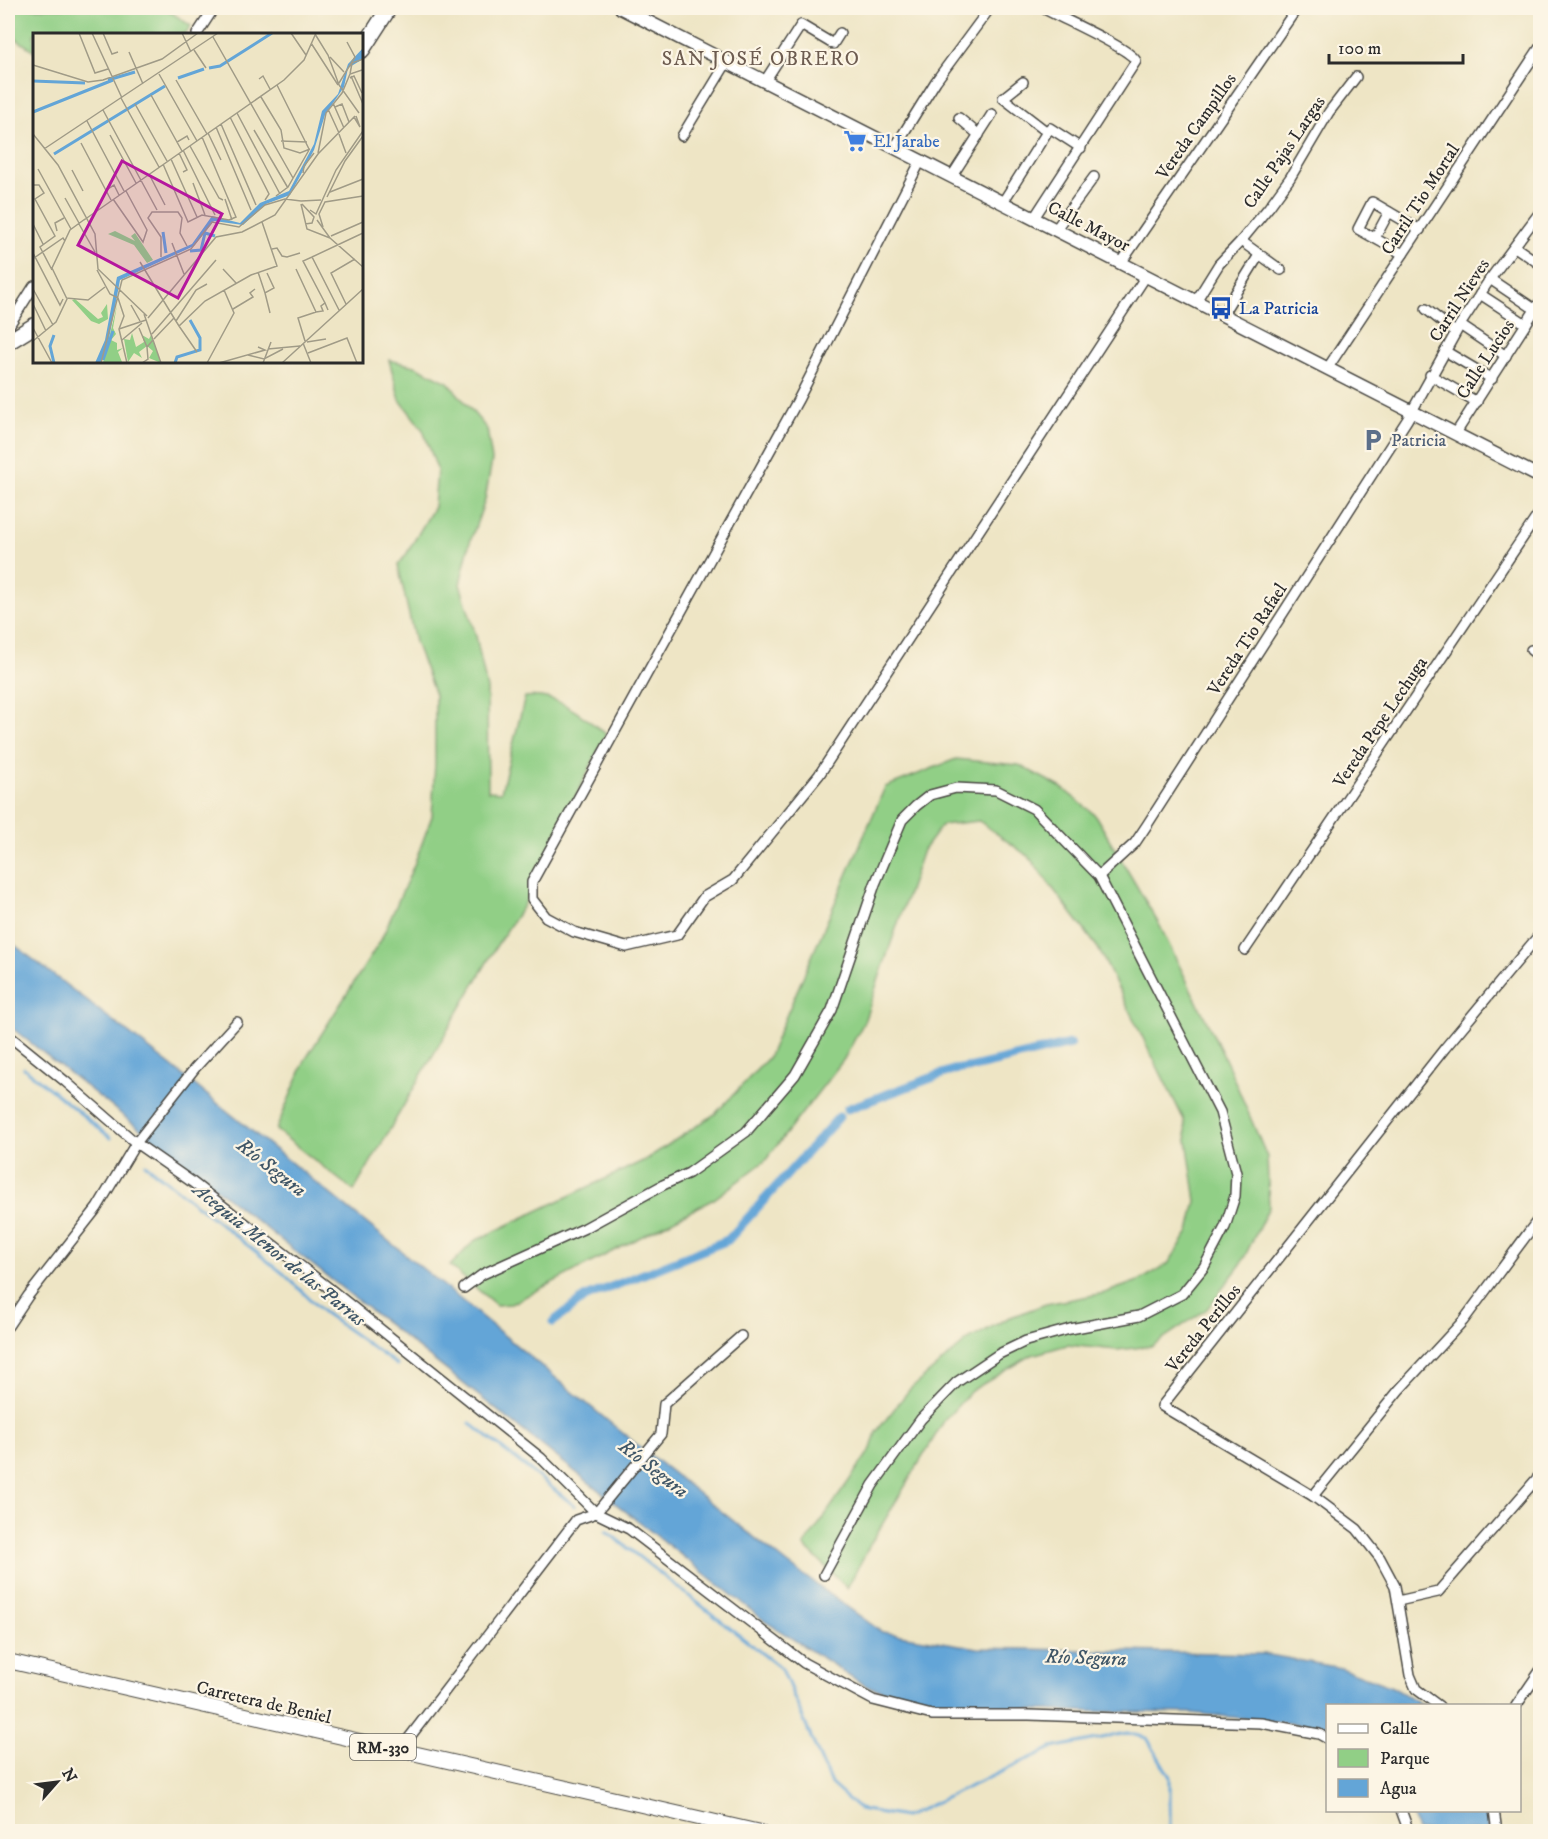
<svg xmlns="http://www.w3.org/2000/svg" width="1548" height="1839" font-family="'IM FELL DW Pica',serif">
  <rect width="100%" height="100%" fill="#fcf5e5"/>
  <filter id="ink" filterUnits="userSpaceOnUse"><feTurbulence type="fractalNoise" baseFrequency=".0167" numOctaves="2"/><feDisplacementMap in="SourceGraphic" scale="12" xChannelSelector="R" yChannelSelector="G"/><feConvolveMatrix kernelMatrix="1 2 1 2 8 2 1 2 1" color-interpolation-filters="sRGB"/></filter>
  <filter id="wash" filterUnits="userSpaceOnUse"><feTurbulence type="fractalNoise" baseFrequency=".008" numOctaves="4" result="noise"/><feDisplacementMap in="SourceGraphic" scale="24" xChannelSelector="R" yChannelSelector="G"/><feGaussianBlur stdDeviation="1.35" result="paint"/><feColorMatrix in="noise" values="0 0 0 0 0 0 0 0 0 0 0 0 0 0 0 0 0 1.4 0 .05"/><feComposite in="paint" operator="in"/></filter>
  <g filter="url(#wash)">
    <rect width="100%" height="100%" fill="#eee5c5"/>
    <!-- green -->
    <g fill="#91cf86" stroke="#5e7d58" stroke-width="1.5">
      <polygon points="14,8 165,8 191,26 185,34 34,34 34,51 8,33 8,18"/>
      <path d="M389,360l26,6 33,16 39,47 5,31 -7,40 -16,45 -9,39 16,52 11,53 1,102 13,1 24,-95c33,-4 56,18 81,37l-81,169 -28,42 -143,246 -78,-61 29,-70 76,-120 33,-75 18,-49 3,-53v-68l-20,-53 -17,-77 8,-10 28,-48 3,-38 -14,-39 -23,-30z"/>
      <polygon points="956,759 1019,765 1062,788 1095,815 1159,924 1228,1065 1267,1157 1269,1207 1241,1264 1207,1309 1152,1346 1117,1350 1067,1345 1032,1355 971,1391 944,1421 871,1543 847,1588 804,1546 871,1449 876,1432 910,1389 968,1340 1008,1318 1046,1304 1105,1293 1141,1280 1168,1264 1189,1232 1196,1201 1184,1120 1098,948 1029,857 979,821 942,825 923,850 864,1022 844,1059 765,1161 714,1199 511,1304 496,1305 450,1266 474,1241 645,1160 715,1114 768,1058 885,787"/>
    </g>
    <!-- water -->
    <g fill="#63a5d7" stroke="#476881" stroke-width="1.5">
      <polygon points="8,940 170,1065 432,1276 636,1444 788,1564 882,1632 978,1648 1264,1654 1341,1668 1392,1687 1423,1705 1328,1706 1327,1727 1191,1713 1065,1711 942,1706 866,1686 766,1622 8,1025"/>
      <polygon points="1411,1811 1486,1811 1489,1831 1417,1831"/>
    </g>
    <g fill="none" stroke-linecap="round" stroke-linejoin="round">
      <!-- stream -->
      <g stroke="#63a5d7" stroke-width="3">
        <polyline points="24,1068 111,1138"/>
        <polyline points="145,1164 284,1274 323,1312 397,1365"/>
        <polyline points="470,1423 575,1506"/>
        <polyline points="606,1531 782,1669 831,1784 859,1809 905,1817 1052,1748 1127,1733 1147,1738 1170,1777 1170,1832"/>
      </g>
      <!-- canal -->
      <g stroke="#63a5d7" stroke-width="9">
        <polyline points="847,1109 953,1070 973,1067 1070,1044"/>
        <polyline points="553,1322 584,1298 728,1240 839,1117"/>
      </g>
    </g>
  </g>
  <g filter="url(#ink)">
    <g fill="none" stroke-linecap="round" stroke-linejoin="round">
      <!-- minor casing -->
      <g stroke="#484742" stroke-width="12">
        <g id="minor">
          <polyline points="197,34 214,8"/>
          <polyline points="765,81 801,25 833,44 840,33"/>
          <polyline points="959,118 979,135"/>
          <polyline points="1047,132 1050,128 1081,148"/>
          <polyline points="682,136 727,62"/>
          <polyline points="895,147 936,81 990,8"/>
          <polyline points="921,160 799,398 532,882 532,899 546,917 574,932 626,947 677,935 704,897 733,880 819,775 1146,276"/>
          <polyline points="952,176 992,114"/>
          <polyline points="1003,202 1047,132 1003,98 1023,82"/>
          <path d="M1034,218l102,-157c-6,-13 -76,-43 -93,-53"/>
          <polyline points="1056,229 1094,177"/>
          <polyline points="1375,238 1389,212"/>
          <polyline points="1241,241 1281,270"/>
          <polyline points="1515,247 1540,264"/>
          <polyline points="1403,254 1358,229 1372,202 1420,230"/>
          <polyline points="1121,263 1297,8"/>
          <polyline points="1490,279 1536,310"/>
          <polyline points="1480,294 1526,324"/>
          <polyline points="1196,301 1219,264 1241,241 1269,207 1290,178 1329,112 1356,77"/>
          <polyline points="1426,309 1455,332"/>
          <polyline points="1222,315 1259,255"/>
          <polyline points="1460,325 1506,356"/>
          <polyline points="8,327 34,286"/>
          <polyline points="1445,351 1492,379"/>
          <polyline points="1327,369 1540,47"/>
          <polyline points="1430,375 1477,402"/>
          <polyline points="1456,433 1540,302"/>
          <polyline points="1531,650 1540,657"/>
          <polyline points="1099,876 1135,843 1147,825 1407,420 1460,325 1490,279 1540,212"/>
          <polyline points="1245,950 1540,512"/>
          <polyline points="8,1035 66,1082 136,1143 192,1182 329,1288 541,1458 596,1513 629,1529 804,1663 873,1700 932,1715 1029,1715 1261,1723 1319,1734 1328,1739"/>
          <polyline points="464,1288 483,1274 585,1228 663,1185 689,1173 746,1132 795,1075 832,1010 875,884 902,820 916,806 930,795 956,788 996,790 1034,809 1099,876 1220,1112 1236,1173 1235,1196 1225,1227 1204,1267 1182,1294 1139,1316 1070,1329 1026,1341 999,1354 957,1382 921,1419 873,1485 824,1575"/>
          <polyline points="8,1326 28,1296 97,1208 136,1143 195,1068 237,1022"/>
          <polyline points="1313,1496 1399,1390 1463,1321 1540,1217"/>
          <polyline points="1398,1601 1438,1592 1540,1475"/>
          <polyline points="1439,1706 1416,1689 1410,1675 1395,1586 1380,1558 1357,1529 1313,1496 1162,1406 1445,1048 1540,934"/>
          <polyline points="1516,1706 1540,1671"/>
          <polyline points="399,1751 576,1520 596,1513 661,1434 664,1404 741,1336"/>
          <polyline points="1401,1810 1409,1832"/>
          <polyline points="1494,1810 1497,1832"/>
        </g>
      </g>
      <!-- secondary casing -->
      <g stroke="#484742" stroke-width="15">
        <polyline id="secondary" points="621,8 1540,477"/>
      </g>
      <!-- primary casing -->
      <g stroke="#484742" stroke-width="16">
        <polyline id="primary" points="8,1661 760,1832"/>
      </g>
      <!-- trunk casing -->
      <g stroke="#484742" stroke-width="18">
        <g id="trunk">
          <polyline points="362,50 389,8"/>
          <polyline points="8,342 34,326"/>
        </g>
      </g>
      <!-- minor -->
      <use href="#minor" stroke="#fff" stroke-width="9"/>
      <!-- secondary -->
      <use href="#secondary" stroke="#fff" stroke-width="12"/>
      <!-- primary -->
      <use href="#primary" stroke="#fff" stroke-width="14"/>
      <!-- trunk -->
      <use href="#trunk" stroke="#fff" stroke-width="15"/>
    </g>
  </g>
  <!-- icons -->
  <defs>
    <g id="supermarket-bare" transform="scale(1.8)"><path d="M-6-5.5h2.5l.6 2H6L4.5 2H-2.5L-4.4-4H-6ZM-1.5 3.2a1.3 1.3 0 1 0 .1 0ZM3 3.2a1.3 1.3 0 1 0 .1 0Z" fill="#3f7fe0" stroke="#fcf5e5" stroke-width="2.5" paint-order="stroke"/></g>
    <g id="bus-bare" transform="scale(1.8)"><path d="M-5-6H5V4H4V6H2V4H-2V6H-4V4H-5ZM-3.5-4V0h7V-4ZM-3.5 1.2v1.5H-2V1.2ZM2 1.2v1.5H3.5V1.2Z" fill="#1a4fb4" stroke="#fcf5e5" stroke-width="2.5" paint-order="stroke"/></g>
    <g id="parking-bare" transform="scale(1.8)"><path d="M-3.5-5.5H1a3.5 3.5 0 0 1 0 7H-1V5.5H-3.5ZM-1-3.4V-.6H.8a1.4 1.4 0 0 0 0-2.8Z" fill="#5c6f8a" stroke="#fcf5e5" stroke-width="2.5" paint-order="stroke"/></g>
  </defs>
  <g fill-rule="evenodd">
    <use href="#supermarket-bare" x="855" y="141"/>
    <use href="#bus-bare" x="1221" y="308"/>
    <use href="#parking-bare" x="1373" y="440"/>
  </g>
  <g text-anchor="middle" stroke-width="4.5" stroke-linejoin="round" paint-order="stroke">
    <!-- shield labels -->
    <rect fill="#fcf5e5" stroke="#6a6863" stroke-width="1.5" x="350" y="1734" width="66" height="26" rx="4.5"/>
    <g font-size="16" font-weight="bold" fill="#2b2b2b">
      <text x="383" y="1753">RM-330</text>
    </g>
    <!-- street labels -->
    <g font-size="18" fill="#2b2b2b" stroke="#fcf5e5">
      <text transform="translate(1196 126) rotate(-55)" y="6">Vereda Campillos</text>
      <text transform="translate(1284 152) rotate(-56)" y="6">Calle Pajas Largas</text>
      <text transform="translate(1420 199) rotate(-57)" y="6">Carril Tio Mortal</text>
      <text transform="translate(1089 226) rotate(27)" y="6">Calle Mayor</text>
      <text transform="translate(1459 300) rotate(-57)" y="6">Carril Nieves</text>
      <text transform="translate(1485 359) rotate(-57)" y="6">Calle Lucios</text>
      <text transform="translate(1247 639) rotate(-57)" y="6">Vereda Tio Rafael</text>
      <text transform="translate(1380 722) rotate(-56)" y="6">Vereda Pepe Lechuga</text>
      <text transform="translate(1203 1328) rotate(-51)" y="6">Vereda Perillos</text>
      <text transform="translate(264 1702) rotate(13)" y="6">Carretera de Beniel</text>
    </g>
    <!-- shop labels -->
    <g font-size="18" fill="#366cbe" stroke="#fcf5e5" text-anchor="start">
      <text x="873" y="147">El Jarabe</text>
    </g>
    <!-- transit labels -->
    <g font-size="18" fill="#164399" stroke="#fcf5e5" text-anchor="start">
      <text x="1239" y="314">La Patricia</text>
    </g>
    <!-- service labels -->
    <g font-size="18" fill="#4e5e75" stroke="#fcf5e5" text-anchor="start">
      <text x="1391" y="446">Patricia</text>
    </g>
    <!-- neighbourhood labels -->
    <g font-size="20" letter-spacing="1.5" fill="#6d5c50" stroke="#fcf5e5">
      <text x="761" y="65">SAN JOSÉ OBRERO</text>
    </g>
    <!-- water labels -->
    <g font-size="20" font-style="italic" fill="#3f5667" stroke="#fcf5e5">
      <text transform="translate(272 1167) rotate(38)" y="7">Río Segura</text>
      <text transform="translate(280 1254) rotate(39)" y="7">Acequia Menor de las Parras</text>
      <text transform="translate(654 1468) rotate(38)" y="7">Río Segura</text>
      <text transform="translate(1086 1657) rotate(2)" y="7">Río Segura</text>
    </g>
  </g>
  <!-- overview -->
  <g transform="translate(33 33)">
    <rect width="330" height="330" fill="#eee5c5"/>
    <path d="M82,198l20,10 -4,-5 4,-3 18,27 -6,3 -13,-18 -26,-11zM42,266l23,20 5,-2 -2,-4 6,-9 1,15 -9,5 -8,-3 -19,-21zM84,272l-4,23 3,6 -5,6 6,3v7l6,-2 -5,4 4,10 -19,1zM99,300l4,14 8,-5 -2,-7 7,4 2,-4 10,28 -12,-5 4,-7 -6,-5 -8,6 3,6 -8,-5 -6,9 -4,-23 6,1z" fill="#91cf86"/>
    <path d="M330,15v11l-15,9 -4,19 -19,28 -11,35 -24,45 -24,9 -23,21 -29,-4 -20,25 -74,34 -12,64 -7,19h-6l10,-23 12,-63 75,-33 20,-28 28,7 20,-20 29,-12 25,-47 8,-33 16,-17 10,-30z" fill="#63a5d7"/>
    <path fill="none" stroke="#63a5d7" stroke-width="3" d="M176,35l11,-2 52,-33M145,45l26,-9M75,47l27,-8M0,48l52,2M0,79l80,-32M21,121l111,-68M130,199l3,21M157,218l11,-1 4,-17 10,3M21,302l-4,11 4,17M70,327l10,-29M142,330l2,-6 23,-7v-12l-10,-18"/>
    <path fill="none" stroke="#a09b87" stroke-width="1.5" d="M46,0l16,40 13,-4M59,0l30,65M70,0l9,21 6,-2M149,0l9,19M258,0l15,22M282,1l13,21 11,30 20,28M180,4l80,141M278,10l27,42M161,17l12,18M96,19l14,32M297,24l14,15M0,32l55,17 15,-2 59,-21 36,-26M126,41l38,67M317,41l2,-11 11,-4M318,43l12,28M317,45l4,-2 8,17M226,46l4,-3 7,13M143,47l31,54M306,50l16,-26 -8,-15M244,52l32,64M118,62l26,47M228,64l20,33 3,18 16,5 10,-4M88,65l38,69M300,70l11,25M102,71l32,57M302,74l7,-3 7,18M295,76l11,24M70,77l54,100M204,80l43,81M197,84l39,77 -4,6M321,84l6,10 -4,-11M54,88l37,70M188,91l35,81M183,94l35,83M221,97l34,58M175,100l13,27M0,101l25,31 37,69 3,35 49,47M306,101l7,19M77,102l26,48M248,108l26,1M48,110l30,57M157,113l29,52 4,2M11,116l174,-116M150,117l32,65M149,118l-5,-9 10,-6 2,4M146,120l8,17 -4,2M285,120l8,-40 16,-20 8,-19 12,-4M138,126l26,58M130,131l25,58 14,-7 27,5 7,-3 -34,-80M5,136l33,60M39,137l11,21M270,140l1,-7 10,-13M116,141l16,31M160,150l12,32M0,152h6l5,8 -9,6 20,37 -15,11 12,23M73,157l8,-5 5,10M297,159l33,-13M243,163l12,-9 21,-37M294,164l18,-36 18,-25M32,165l14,25M80,166l30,43 4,-12 -21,-39M192,166l7,21M268,168l20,-1M268,171l6,25 23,9M269,171l12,13 -2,6 -7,1M277,177l6,4 20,-44 27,-39M51,187l200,-140 20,-20 12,-27M284,187l13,18 33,29M0,191l10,20M46,191l16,28M290,194l-4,-13 6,-12 38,-6M24,198l-2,-8 9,-5M298,203l32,-14M139,210l12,31M239,216l5,-1 5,8 5,1 13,-4M0,220l27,52 3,-6M128,224v-20l-13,-19 4,-6h26l4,6 -2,15 7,13M279,224l51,-24M1,225l29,-20 2,3M107,229l34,56 -20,21M190,236l13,14M263,236l20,43 -18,6 7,23M64,237l13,24 8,4 6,18 -5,13 8,34M225,239l7,21 9,-5 -7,-15M0,256l20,36M232,260l5,20M33,265l22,2 17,-13M292,270l-22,-42 9,-4 27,53M0,271l13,27M313,271l-15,-31 24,-14M98,272l9,16M200,276l20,-12 -3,-4 5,-4M283,279l7,-1 -2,-5 4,-3 3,7M111,281l17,49M115,285l68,-81 26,-5 33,-17 43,-61 37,-38M141,285l5,8 26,-25 46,-26 26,-9 -15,-44M143,288l20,-31 11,-6M146,293l18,26M0,295l19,35M106,295l8,19M86,296l27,-9M119,301l64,-74M89,307l20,-17M0,308l23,-19 11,-23 -15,-31 18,-38 15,-11M274,309l19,-3M270,310l8,20M235,316l32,-3M275,320l39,-15 10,25M215,322l16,4 19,-10M68,330l21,-83 69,-31 21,-27 27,5 26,-22 20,-6 16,2M109,330l6,-4 -1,-12 6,-7M174,330l27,-50 -10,-23M186,330l46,-13 -7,-3M230,330l8,-21M249,330l81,-74"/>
    <path fill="#b5179e" fill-opacity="0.15" stroke="#b5179e" stroke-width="3" d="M89,128l100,53 -44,84 -100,-53z"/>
    <rect width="330" height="330" fill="none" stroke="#2b2b2b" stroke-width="3"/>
  </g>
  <!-- margin -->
  <rect width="1548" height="1839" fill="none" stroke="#fcf5e5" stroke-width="30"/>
  <!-- legend -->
  <rect x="1326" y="1704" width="195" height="108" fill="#fcf5e5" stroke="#a8a49b" stroke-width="1.5"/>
  <rect x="1338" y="1724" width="30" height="9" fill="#ffffff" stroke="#a8a49b" stroke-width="1.5"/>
  <text x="1380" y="1734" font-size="18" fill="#2b2b2b">Calle</text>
  <rect x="1338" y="1749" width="30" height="18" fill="#91cf86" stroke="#a8a49b" stroke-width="1.5"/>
  <text x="1380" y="1764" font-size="18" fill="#2b2b2b">Parque</text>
  <rect x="1338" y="1779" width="30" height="18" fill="#63a5d7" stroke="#a8a49b" stroke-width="1.5"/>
  <text x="1380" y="1794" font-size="18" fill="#2b2b2b">Agua</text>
  <!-- north arrow -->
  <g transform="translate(57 1782) rotate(62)" stroke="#fcf5e5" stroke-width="4.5" paint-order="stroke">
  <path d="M0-4.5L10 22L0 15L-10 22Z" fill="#2b2b2b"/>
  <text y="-9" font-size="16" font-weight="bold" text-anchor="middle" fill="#2b2b2b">N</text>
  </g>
  <!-- scale -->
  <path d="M1329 54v9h134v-9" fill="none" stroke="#2b2b2b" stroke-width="3"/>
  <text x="1338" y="54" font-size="18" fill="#2b2b2b" stroke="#fcf5e5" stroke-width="4.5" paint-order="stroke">100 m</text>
</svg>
